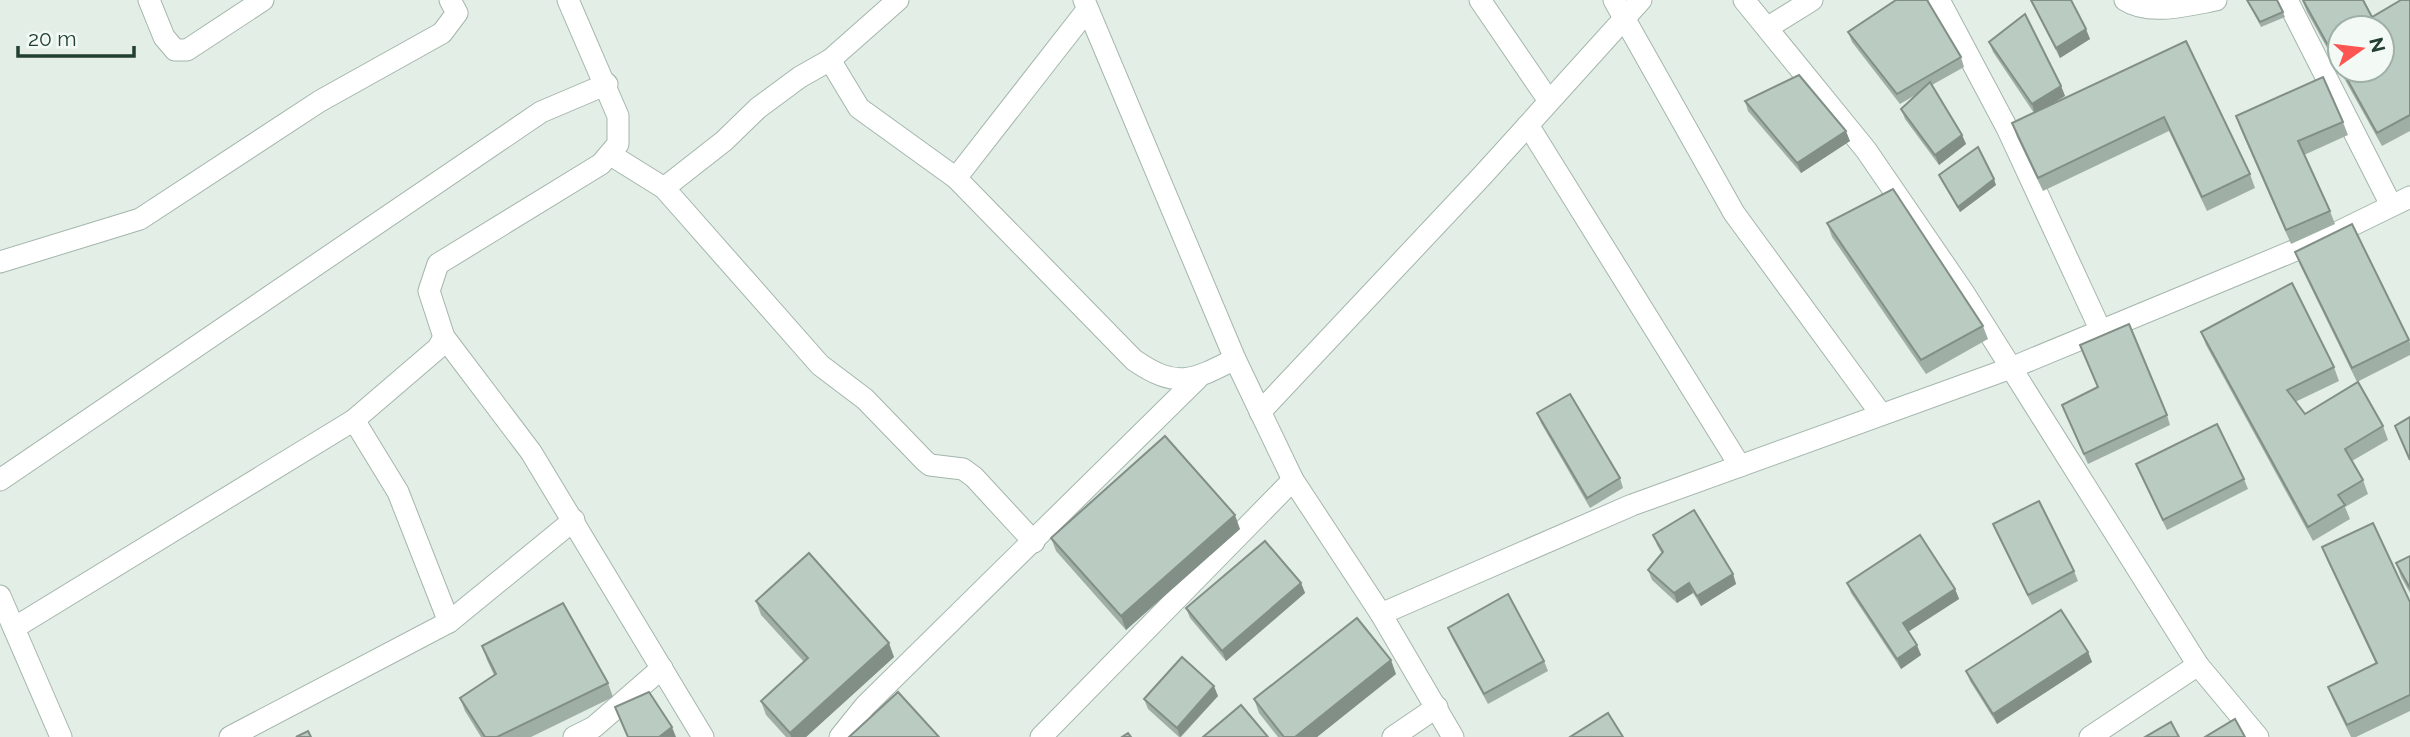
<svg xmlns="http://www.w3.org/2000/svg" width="2410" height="737" font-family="Raleway,sans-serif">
  <rect width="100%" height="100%" fill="#e2eee6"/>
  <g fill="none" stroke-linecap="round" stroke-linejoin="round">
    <!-- street casing -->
    <g stroke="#a4b6ac" stroke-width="23">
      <g id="street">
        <polyline points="149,0 164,37 175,50 187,50 263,0"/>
        <polyline points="568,0 618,116 618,144 601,164 438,264 429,291 444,337 531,452 703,737"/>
        <polyline points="1084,0 1235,359 1293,480 1381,614 1453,737"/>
        <polyline points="1480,0 1549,101"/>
        <polyline points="1614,0 1734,213 1881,414"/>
        <polyline points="1744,0 1866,150 1964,293 2198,665 2258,737"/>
        <polyline points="1939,0 2007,128 2100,329"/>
        <path d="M2125,0c24,16 64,5 91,0"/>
        <polyline points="2287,0 2391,205"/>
        <polyline points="1767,28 1812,0"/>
        <polyline points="830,60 898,0"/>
        <polyline points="1528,125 1740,466"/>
        <polyline points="611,155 664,188 820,365 865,399 925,461 930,465 963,469 974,477 1034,542"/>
        <polyline points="956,178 1087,10"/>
        <path d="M664,188l60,-47 34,-33 42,-31 30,-17 29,48 97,70 178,182c42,29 58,21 101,-1"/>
        <polyline points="0,262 140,219 320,101 442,33 457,13 450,0"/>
        <polyline points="1260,412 1482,176 1641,0"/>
        <polyline points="354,420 398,492 449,622"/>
        <polyline points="0,480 541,112 607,84"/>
        <polyline points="0,596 61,737"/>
        <polyline points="1381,614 1632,505 2011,368 2332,235 2410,197"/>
        <polyline points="14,628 354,420 438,348 444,337"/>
        <polyline points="230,737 449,622 574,520"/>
        <polyline points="574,737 594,727 662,668"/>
        <polyline points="840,737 865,706 1198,378"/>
        <polyline points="1041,737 1293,480"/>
        <polyline points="1393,737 1437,707"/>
        <polyline points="2090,737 2198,665"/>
      </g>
    </g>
    <!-- street -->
    <use href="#street" stroke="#fff" stroke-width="21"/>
  </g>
  <!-- wall -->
  <g fill="#a0afa6" fill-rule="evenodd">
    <polygon points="2030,0 2071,0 2090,39 2060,58"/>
    <polygon points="2247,0 2283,12 2285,17 2261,27"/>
    <path d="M2302,0l70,17 38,-17v131l-28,15 -75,-134zM2340,28l42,42h-42z"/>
    <polygon points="1848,32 1961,57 1964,67 1932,85 1962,135 1966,144 1939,165 1905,119 1901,109 1917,94 1900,104 1852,42"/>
    <polygon points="2186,41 2250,174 2255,188 2207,211 2169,131 2043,191 2017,137 2012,123 2034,113 1993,52 1989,42 2061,86 2065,96 2048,106"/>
    <polygon points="1745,101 1850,141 1801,173 1748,111"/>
    <polygon points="2236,116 2343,122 2348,135 2304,155 2330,211 2335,224 2291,244 2241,130"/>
    <polygon points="1939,175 1996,185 1960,212 1941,180"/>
    <polygon points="1827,223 1983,326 1988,339 1926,374 1832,237"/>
    <polygon points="2295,252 2409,340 2410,343 2410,355 2357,382 2300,265"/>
    <polygon points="2201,332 2334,367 2339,381 2295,402 2305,414 2383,426 2388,440 2352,461 2363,480 2368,494 2345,507 2350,519 2313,541 2206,345"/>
    <polygon points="2098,387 2167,415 2170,425 2088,464 2062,405"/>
    <polygon points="1537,413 1620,478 1623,488 1590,508 1541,423"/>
    <polygon points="2136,464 2244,479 2248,489 2167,530 2140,474"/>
    <polygon points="1993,524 2074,571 2078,581 2032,605 1997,534"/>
    <polygon points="1240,529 1126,630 1056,551 1051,538"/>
    <polygon points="1653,535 1733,574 1736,584 1701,606 1693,593 1677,603 1652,580 1648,570 1662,554 1657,545"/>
    <polygon points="2322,547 2410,602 2410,711 2356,737 2351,737 2333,700 2328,687 2376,664 2327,560"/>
    <polygon points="2410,556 2410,593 2401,577 2396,563"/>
    <polygon points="1301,583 1305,593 1226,661 1190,618 1186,608"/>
    <polygon points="1847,583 1955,589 1959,599 1908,632 1921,655 1901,669 1851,593"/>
    <polygon points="756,601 894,657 806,737 786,737 766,715 761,701 804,662 761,615"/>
    <polygon points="1448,628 1544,661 1548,671 1488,704 1452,638"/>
    <polygon points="482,646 608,683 613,697 531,737 481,737 465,711 460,698 494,675 487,660"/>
    <polygon points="2088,652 2092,662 1997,724 1970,681 1966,671"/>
    <polygon points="1396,674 1317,737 1278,737 1259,713 1254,699"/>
    <polygon points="1218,696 1181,737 1179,737 1148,709 1144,699"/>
  </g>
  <!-- shaded-wall -->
  <g fill="#828f87">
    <polygon points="2086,29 2090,39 2060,58 2056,48"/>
    <polygon points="2061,86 2065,96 2035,114 2032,104"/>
    <polygon points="1846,131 1850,141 1801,173 1797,163"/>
    <polygon points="1962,135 1966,144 1939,165 1935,155"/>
    <polygon points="1994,179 1996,185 1960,212 1958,207"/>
    <polygon points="1235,515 1240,529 1126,630 1121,616"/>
    <polygon points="1733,574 1736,584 1701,606 1697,596"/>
    <polygon points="1301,583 1305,593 1226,661 1222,651"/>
    <polygon points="1689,583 1693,593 1677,603 1674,593"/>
    <polygon points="1955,589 1959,599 1906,633 1903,623"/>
    <polygon points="889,643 894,657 806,737 791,737 790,733"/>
    <polygon points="1917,645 1921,655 1901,669 1897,659"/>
    <polygon points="2088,652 2092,662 1997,724 1993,714"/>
    <polygon points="1391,660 1396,674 1317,737 1295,737"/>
    <polygon points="1214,686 1218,696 1180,737 1177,728"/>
    <polygon points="672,727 676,737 659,737"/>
  </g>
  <!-- building -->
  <g fill="#baccc1" stroke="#828f87" stroke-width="2">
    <polygon points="1896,0 1927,0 1961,57 1897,94 1848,32"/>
    <polygon points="2031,0 2071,0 2086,29 2056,48"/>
    <polygon points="2247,0 2277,0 2283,12 2260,22"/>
    <polygon points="2303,0 2363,0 2372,17 2401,0 2410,0 2410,115 2377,133 2342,70 2382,70 2382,28 2340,28 2340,67"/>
    <polygon points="2025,14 2061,86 2032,104 1989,42"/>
    <polygon points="2186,41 2250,174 2202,197 2164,117 2038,178 2012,123"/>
    <polygon points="1799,75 1846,131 1797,163 1745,101"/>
    <polygon points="2323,77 2343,122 2298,141 2330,211 2286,230 2236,116"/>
    <polygon points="1930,82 1962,135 1935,155 1901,109"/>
    <polygon points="1978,147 1994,179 1958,207 1939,175"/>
    <polygon points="1893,189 1983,326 1921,360 1827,223"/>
    <polygon points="2352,224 2409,340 2352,368 2295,252"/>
    <polygon points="2292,283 2334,367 2287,390 2305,414 2358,382 2383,426 2345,449 2363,480 2338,495 2345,505 2308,527 2201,332"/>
    <polygon points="2129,324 2167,415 2084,454 2062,405 2098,387 2080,345"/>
    <polygon points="1570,394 1620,478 1587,498 1537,413"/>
    <polygon points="2410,417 2410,460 2395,426"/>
    <polygon points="2217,424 2244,479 2163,520 2136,464"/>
    <polygon points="1165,436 1235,515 1121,616 1051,538"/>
    <polygon points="2039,501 2074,571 2028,595 1993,524"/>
    <polygon points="1694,510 1733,574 1697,596 1689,583 1674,593 1648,570 1663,552 1653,535"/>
    <polygon points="2373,523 2410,602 2410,695 2347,725 2328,687 2377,663 2322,547"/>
    <polygon points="1920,535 1955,589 1903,623 1917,645 1897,659 1847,583"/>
    <polygon points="1265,541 1301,583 1222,651 1186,608"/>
    <polygon points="809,553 889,643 790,733 761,701 808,658 756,601"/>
    <polygon points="2410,556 2410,588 2396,563"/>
    <polygon points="1508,594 1544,661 1484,694 1448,628"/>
    <polygon points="563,603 608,683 497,737 485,737 460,698 496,674 482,646"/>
    <polygon points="2061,610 2088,652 1993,714 1966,671"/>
    <polygon points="1357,618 1391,660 1295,737 1284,737 1254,699"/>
    <polygon points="1182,657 1214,686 1177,728 1144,699"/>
    <polygon points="649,692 672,727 659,737 628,737 615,707"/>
    <polygon points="898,692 939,737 849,737"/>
    <polygon points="1241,705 1268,737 1203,737"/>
    <polygon points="1608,713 1623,737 1570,737"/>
    <polygon points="2235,719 2245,737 2205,737"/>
    <polygon points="2171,722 2179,737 2145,737"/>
    <polygon points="308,731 311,737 296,737"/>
    <polygon points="1128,733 1131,737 1122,737"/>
  </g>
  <!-- north arrow -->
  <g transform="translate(2361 49) rotate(76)"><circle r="33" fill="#f3faf5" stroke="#9fb0a7" stroke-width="2"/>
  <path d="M0-5L12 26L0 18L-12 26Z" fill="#fc5552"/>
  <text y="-10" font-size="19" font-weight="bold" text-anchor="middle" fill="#214031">N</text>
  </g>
  <!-- scale -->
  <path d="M18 46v10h116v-10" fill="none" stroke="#214031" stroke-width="3.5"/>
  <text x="28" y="46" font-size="21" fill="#214031" stroke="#f3faf5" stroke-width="5" paint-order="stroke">20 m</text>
</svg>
